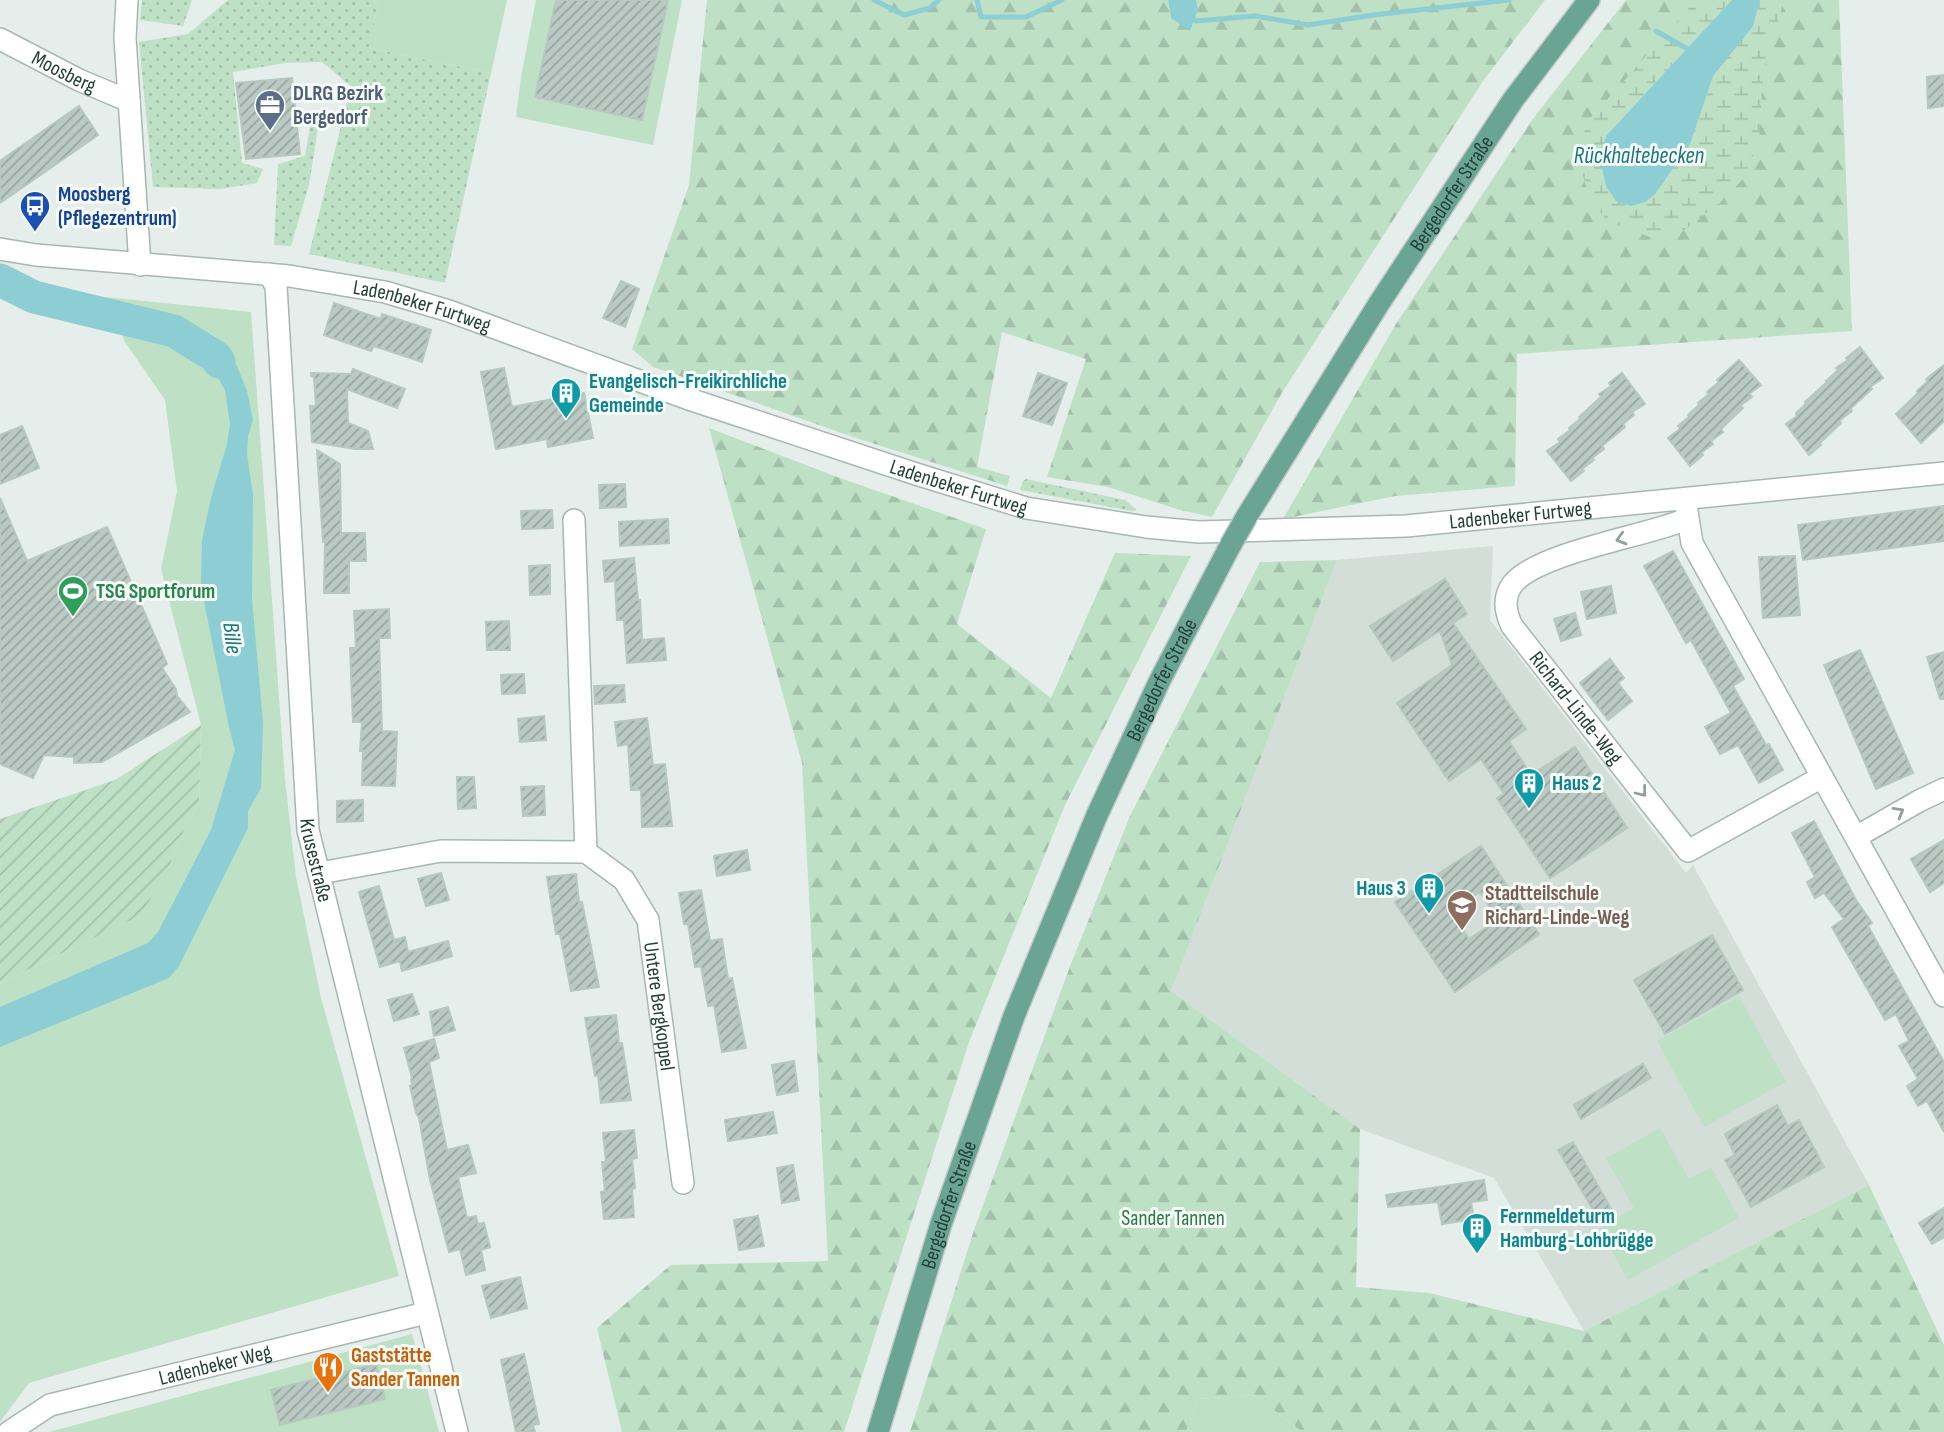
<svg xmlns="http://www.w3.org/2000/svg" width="1944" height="1432" font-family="'Sofia Sans Condensed',sans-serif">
  <defs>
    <pattern id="grass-dots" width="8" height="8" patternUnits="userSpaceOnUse" patternTransform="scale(1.75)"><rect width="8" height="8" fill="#bee0c5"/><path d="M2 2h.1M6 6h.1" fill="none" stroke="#a3c1aa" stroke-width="1.8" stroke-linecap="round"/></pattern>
    <pattern id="forest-firs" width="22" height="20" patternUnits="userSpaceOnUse" patternTransform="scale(1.75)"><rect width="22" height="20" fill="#bee0c5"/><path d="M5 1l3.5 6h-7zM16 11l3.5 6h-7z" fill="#a3c1aa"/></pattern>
    <pattern id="wetland-marsh" width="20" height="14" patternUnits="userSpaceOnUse" patternTransform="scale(1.75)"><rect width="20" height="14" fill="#bee0c5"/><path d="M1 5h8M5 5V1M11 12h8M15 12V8" fill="none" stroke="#a3c1aa"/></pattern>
    <pattern id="garden-furrows" width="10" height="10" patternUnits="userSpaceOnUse" patternTransform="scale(1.75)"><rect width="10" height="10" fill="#bee0c5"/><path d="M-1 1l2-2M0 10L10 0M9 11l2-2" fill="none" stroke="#a3c1aa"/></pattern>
    <pattern id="building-hatch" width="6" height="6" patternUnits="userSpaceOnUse" patternTransform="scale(1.75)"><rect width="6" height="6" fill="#bac9c3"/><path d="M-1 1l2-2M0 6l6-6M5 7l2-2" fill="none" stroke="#97a59f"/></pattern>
  </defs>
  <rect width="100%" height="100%" fill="#e5eeea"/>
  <!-- built -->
  <polygon fill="#d3ded9" points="1493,546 1490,620 1686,873 1693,865 1869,1185 1584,1331 1494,1178 1360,1129 1171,991 1337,560"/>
  <!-- grass -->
  <g fill="url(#grass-dots)">
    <polygon points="142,0 192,0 183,26 140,20"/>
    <polygon points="228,0 379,0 369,48 491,73 445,283 309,254 351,86 322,62 285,63 233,72 242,163 263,169 257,183 220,189 153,187 139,42 188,34"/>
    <polygon points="311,121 319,121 309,185 291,246 274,245 278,164 305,156"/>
    <polygon points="1026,479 1125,500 1137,510 1132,511 1020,490 1023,481"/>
  </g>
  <!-- forest -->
  <g fill="url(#forest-firs)">
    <polygon points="707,0 1168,0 1171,18 1198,9 1196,0 1545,0 1483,81 1283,391 1212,517 1180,510 1108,487 1047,477 1086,359 1002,332 977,467 1010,476 1007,486 856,438 677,375 653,367 632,349 689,185"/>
    <polygon points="1626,0 1732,0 1607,135 1753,26 1760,0 1839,0 1852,331 1517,354 1515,486 1395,496 1283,519 1396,324 1532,120"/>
    <polygon points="709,428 840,478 986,529 957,624 1051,698 1115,553 1191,556 1065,805 969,1042 844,1432 622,1432 597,1328 671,1265 828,1261 802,763"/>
    <polygon points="1337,560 1171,991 1360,1129 1356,1287 1429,1293 1584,1331 1869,1185 1944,1345 1944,1432 1302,1432 1254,1395 1197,1399 1186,1432 910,1432 974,1230 1069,969 1130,816 1260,562"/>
  </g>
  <!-- wetland -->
  <polygon fill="url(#wetland-marsh)" points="1696,0 1732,0 1607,135 1600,154 1645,202 1655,194 1690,144 1713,76 1753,26 1760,0 1783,0 1780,16 1767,51 1762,90 1759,143 1743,179 1720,203 1682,232 1653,238 1608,222 1589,198 1577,153 1588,121"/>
  <!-- park -->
  <g fill="#bee0c5">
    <polygon points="379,0 507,0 491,73 369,48"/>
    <polygon points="536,0 682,0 653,145 516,117 521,77"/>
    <polygon points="105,297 251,312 285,779 296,877 321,998 399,1276 29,1383 0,1422 0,983 142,915 171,862 187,823 199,805 201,725 161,569 177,491 165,400 125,342"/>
    <polygon points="1739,996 1786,1082 1704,1127 1657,1041"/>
    <polygon points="1660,1128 1689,1179 1711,1167 1739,1218 1628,1280 1599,1228 1634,1208 1606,1158"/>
    <polygon points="412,1334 439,1432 49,1432"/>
    <polygon points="1254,1395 1302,1432 1186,1432 1197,1399"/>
  </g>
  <!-- garden -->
  <polygon fill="url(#garden-furrows)" points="201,725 199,805 187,823 171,862 142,915 0,983 0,819 115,780"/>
  <!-- water -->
  <g fill="#8dcdd4">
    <polygon points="1168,0 1196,0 1198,9 1190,31 1171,18"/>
    <polygon points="1732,0 1760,0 1753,26 1713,76 1690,144 1655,194 1645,202 1631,206 1616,201 1606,186 1599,154 1607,135"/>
    <polygon points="191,328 212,340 236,364 247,391 253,420 248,436 247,454 253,495 252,599 263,723 261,788 248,811 248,828 179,966 169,978 0,1047 0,1007 148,943 158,932 211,830 235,750 229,727 201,586 202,540 211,498 227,444 230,424 225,390 213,369 177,343"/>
  </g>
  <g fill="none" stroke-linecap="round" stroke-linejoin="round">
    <!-- stream -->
    <g stroke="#8dcdd4" stroke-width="5">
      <polyline points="874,0 904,15 930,8 939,0"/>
      <polyline points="977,0 981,17 1026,17 1062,0"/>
      <polyline points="1191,16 1196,21 1255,16 1308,25 1373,15 1509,0"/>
      <polyline points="1656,31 1693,52"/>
    </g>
    <!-- river -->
    <polyline stroke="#8dcdd4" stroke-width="33" points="0,280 34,297 174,331 216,357 219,362"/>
  </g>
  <!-- building -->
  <g fill="url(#building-hatch)" stroke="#b7c8c0" stroke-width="2" fill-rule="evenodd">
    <polygon points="556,0 668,0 642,120 535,97"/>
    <polygon points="1944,75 1944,106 1928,108 1927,77"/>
    <polygon points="292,78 300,154 246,159 236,83"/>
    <polygon points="79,106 98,135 0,203 0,161"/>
    <polygon points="621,281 639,289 625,327 603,318"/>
    <polygon points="334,303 381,319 382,314 431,330 422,362 374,346 371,351 324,335"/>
    <polygon points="1860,347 1883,378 1870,387 1872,389 1850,409 1852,411 1839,421 1841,423 1820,443 1821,445 1809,455 1786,424 1797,416 1796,413 1806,404 1805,402 1827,382 1826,381 1838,370 1836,368 1848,360 1846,358"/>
    <polygon points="1739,360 1761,385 1749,394 1752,397 1740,406 1743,408 1721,429 1723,432 1711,441 1713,444 1701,453 1703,455 1690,466 1668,438 1680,429 1678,426 1689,417 1688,415 1699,405 1698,403 1709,394 1707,392 1719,382 1717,380"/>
    <polygon points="1944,365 1944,421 1921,443 1896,414 1918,393 1917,391 1928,381 1926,379"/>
    <polygon points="504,368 512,407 584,393 593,438 548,447 547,439 496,449 481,372"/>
    <polygon points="353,369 405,389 397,408 347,389 348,423 368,431 373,449 355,449 312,442 310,406 316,406 314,377 311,376 311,373 351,374"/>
    <polygon points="1038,373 1067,383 1052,425 1023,416"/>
    <polygon points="1622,373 1645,404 1632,412 1634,415 1623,424 1625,427 1602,446 1604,449 1592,458 1594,460 1582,469 1584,471 1571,481 1547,451 1560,442 1558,439 1570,430 1569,428 1580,419 1579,417 1601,397 1599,394 1611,386 1609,383"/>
    <polygon points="22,426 39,468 0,484 0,435"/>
    <polygon points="317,450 340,464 341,533 365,533 366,561 349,561 349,593 324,593 325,542 323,542"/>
    <polygon points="625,484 626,507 600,508 599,485"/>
    <polygon points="0,498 27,561 107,527 167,664 162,668 176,689 177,696 190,712 102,762 74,763 74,757 44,755 33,778 0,764"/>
    <polygon points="1944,506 1944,541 1803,560 1798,525"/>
    <polygon points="552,510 553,528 522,529 521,511"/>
    <polygon points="668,519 669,543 620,546 619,522"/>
    <polygon points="1673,551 1744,679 1733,686 1766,745 1769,744 1783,770 1759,783 1738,745 1720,754 1705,727 1731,713 1691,640 1686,643 1644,566"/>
    <polygon points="1795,556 1800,615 1763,618 1759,557"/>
    <polygon points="634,558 638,600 640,600 642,640 664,638 666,660 627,663 624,620 617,620 615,581 605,582 603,561"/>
    <polygon points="550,565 550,594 530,595 529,566"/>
    <polygon points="1445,579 1467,614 1453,623 1526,729 1509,741 1531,775 1575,747 1627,828 1550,878 1497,798 1504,794 1481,759 1449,781 1397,703 1452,665 1440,631 1393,661 1370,626"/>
    <polygon points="1611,586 1616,613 1587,619 1581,592"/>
    <polygon points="389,609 390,638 379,638 382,731 397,732 395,786 362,785 363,751 360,751 362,722 353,722 350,648 356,648 354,611"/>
    <polygon points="1575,613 1581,635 1561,641 1554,619"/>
    <polygon points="509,621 510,650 487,650 486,622"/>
    <polygon points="1860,650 1913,773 1876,789 1824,665"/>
    <polygon points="1944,652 1944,699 1940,699 1927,657"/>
    <polygon points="1610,659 1624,678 1618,683 1632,701 1608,720 1580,683"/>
    <polygon points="524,674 525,693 502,694 501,675"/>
    <polygon points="624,685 625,702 595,704 594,686"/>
    <polygon points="544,716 546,740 520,742 518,719"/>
    <polygon points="647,718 653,765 665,764 672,826 642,827 641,790 631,790 628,744 618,746 615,722"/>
    <polygon points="457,777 474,777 476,808 458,809"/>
    <polygon points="544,786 545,815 523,816 521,787"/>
    <polygon points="363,800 363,821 337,822 337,801"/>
    <polygon points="1814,821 1856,900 1872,923 1868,926 1944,1062 1944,1132 1927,1101 1918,1106 1907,1086 1918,1079 1899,1046 1909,1041 1896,1014 1885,1020 1832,927 1844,919 1824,893 1815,898 1807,882 1815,877 1792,833"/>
    <polygon points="1944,840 1944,883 1930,892 1911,859"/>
    <path d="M1481,846l58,88 -84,58 -60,-90zM1480,892l18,28 -29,19 -18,-28z"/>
    <polygon points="747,850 750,870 717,876 714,856"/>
    <polygon points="441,873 449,900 426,906 418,879"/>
    <polygon points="576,874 579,902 582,902 599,987 571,991 560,934 556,934 547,877"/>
    <polygon points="379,886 394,940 405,937 408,952 448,941 452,956 402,971 400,961 380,967 359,892"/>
    <polygon points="701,890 710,941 722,939 728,979 732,978 746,1048 722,1052 714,1005 708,1006 701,966 695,967 688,924 684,924 679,893"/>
    <polygon points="1712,935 1743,990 1665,1034 1634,980"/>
    <polygon points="412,994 419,1014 394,1021 388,1000"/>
    <polygon points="448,1007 455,1030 434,1036 430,1012"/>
    <polygon points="616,1015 619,1043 622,1043 631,1100 601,1103 598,1075 595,1076 585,1018"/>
    <polygon points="434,1039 439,1058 429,1062 447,1150 468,1145 476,1173 458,1177 467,1218 476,1216 478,1224 484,1223 490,1247 481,1250 485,1270 466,1275 460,1249 449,1252 430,1180 419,1118 416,1113 410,1086 412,1086 411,1079 412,1078 404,1048"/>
    <polygon points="794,1061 798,1091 777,1095 772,1065"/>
    <polygon points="1643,1064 1651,1078 1581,1119 1574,1105"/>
    <polygon points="1777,1105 1788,1126 1799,1120 1824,1167 1751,1207 1725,1160 1735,1155 1725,1134"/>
    <polygon points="773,1112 777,1133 728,1141 725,1120"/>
    <polygon points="634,1130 637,1158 632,1159 635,1188 632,1189 634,1217 604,1219 601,1192 605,1191 602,1162 606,1162 603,1133"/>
    <polygon points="1573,1142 1614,1214 1600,1222 1558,1150"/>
    <polygon points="793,1165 799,1200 782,1203 777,1168"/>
    <polygon points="1484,1180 1487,1200 1471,1202 1474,1219 1442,1224 1438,1202 1388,1207 1386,1195"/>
    <polygon points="1944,1208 1944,1237 1932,1244 1919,1223"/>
    <polygon points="758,1216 764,1246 739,1250 734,1220"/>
    <polygon points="520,1277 527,1308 491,1318 482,1286"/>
    <polygon points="524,1354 539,1424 533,1425 535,1432 516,1432 501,1360"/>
    <polygon points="376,1364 385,1399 280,1425 271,1390"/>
  </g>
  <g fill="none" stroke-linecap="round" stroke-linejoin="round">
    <!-- minor casing -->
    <g stroke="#a7b7b1" stroke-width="24">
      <g id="minor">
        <polyline points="127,0 125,38 140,265"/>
        <path id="s1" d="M0,39l79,41 50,21"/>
        <path id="s2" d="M0,249l36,6 253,21 96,16 64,19 237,87 230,76 110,34 120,19 53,5 207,-6 538,-53"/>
        <path id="s3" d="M269,274l7,12 32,544 149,602"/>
        <polyline points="1686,505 1692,543 1944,996"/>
        <path id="s4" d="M1687,519c-40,17 -152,34 -175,66 -9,13 -7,27 0,41l176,225 134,-74"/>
        <path id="s5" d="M574,520l12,332 38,28 24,40 35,263"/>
        <polyline points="1856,837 1919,801 1944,789"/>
        <polyline points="320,873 441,851 586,852"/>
        <path id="s6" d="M9,1432l41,-27 376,-92"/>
      </g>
    </g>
    <!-- major casing -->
    <g stroke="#c1cac7" stroke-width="24">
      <g id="major">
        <path id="s7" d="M1247,516l131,-211 135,-205 76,-100"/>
        <path id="s8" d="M878,1432l63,-208 73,-208 83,-201 63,-135 70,-134"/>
      </g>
    </g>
    <!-- minor -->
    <use href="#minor" stroke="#fff" stroke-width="21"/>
    <!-- major -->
    <use href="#major" stroke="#69a592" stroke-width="21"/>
    <!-- major-bridge casing -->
    <g stroke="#c1cac7" stroke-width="24" stroke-linecap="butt">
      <polyline id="major-bridge" points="1230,546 1247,516"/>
    </g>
    <!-- major-bridge -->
    <use href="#major-bridge" stroke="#69a592" stroke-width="21"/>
  </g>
  <!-- one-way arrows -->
  <defs><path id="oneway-chevron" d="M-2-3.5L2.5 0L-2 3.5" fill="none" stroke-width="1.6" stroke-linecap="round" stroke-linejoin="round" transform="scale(1.75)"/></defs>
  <g stroke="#91a09c">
    <use href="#oneway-chevron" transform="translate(1621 539) rotate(164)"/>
    <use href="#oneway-chevron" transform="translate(1642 792) rotate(52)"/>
    <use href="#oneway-chevron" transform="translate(1899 812) rotate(-30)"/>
  </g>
  <!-- icons -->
  <defs>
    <g id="office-pin" transform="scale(1.575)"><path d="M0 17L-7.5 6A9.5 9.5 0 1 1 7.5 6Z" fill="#5c6f8a" stroke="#f6fbf8"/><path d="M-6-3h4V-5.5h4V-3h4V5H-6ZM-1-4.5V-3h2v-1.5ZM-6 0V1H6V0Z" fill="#fff"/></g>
    <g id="bus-pin" transform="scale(1.575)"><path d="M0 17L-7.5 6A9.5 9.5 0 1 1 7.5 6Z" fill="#1a4fb4" stroke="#f6fbf8"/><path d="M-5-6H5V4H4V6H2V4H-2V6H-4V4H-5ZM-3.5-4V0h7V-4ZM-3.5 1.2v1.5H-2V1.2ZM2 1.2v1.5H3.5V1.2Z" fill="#fff"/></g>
    <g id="building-pin" transform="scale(1.575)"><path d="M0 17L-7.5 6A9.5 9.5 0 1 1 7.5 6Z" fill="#0f9aa8" stroke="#f6fbf8"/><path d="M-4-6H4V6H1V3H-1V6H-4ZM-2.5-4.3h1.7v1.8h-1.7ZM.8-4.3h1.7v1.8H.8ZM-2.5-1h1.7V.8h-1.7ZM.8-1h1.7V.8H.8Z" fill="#fff"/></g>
    <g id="stadium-pin" transform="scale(1.575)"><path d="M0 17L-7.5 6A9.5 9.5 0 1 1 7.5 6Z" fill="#2e9e5b" stroke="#f6fbf8"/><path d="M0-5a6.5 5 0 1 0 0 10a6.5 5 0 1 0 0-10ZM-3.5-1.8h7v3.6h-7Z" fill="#fff"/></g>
    <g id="school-pin" transform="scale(1.575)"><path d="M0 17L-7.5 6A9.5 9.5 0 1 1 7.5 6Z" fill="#8d6e63" stroke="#f6fbf8"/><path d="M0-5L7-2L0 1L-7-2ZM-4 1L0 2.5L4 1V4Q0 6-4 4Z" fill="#fff"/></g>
    <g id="restaurant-pin" transform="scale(1.575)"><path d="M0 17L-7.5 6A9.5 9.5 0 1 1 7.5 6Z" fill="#e8710a" stroke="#f6fbf8"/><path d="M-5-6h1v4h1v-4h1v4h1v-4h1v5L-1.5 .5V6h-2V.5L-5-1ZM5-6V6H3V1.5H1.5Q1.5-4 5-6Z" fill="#fff"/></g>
  </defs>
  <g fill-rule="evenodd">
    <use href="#office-pin" x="270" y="105"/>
    <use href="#bus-pin" x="35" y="206"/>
    <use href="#building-pin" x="566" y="393"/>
    <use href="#stadium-pin" x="73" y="591"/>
    <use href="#building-pin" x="1529" y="783"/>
    <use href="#building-pin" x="1429" y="888"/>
    <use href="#school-pin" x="1462" y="905"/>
    <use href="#building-pin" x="1477" y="1228"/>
    <use href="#restaurant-pin" x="328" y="1367"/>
  </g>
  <g text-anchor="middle" stroke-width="6" stroke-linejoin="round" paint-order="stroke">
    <!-- street labels -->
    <g font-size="21" fill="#234138" stroke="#f6fbf8">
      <text dy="7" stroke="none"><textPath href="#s1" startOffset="72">Moosberg</textPath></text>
      <text dy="7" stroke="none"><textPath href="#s7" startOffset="382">Bergedorfer Straße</textPath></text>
      <text dy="7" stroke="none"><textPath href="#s2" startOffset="427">Ladenbeker Furtweg</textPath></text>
      <text dy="7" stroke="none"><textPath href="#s2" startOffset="994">Ladenbeker Furtweg</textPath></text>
      <text dy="7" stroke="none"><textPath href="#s2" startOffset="1561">Ladenbeker Furtweg</textPath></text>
      <text dy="7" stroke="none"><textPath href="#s8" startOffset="805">Bergedorfer Straße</textPath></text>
      <text dy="7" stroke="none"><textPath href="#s4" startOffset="336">Richard-Linde-Weg</textPath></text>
      <text dy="7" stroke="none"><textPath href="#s3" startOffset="590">Krusestraße</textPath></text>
      <text dy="7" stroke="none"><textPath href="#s5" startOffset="513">Untere Bergkoppel</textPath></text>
      <text dy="7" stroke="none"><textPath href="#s8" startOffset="238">Bergedorfer Straße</textPath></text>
      <text dy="7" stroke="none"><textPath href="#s6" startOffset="219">Ladenbeker Weg</textPath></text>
    </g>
    <!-- service labels -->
    <g font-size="21" font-weight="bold" fill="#4e5e75" stroke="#f6fbf8" text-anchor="start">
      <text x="293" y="100">DLRG Bezirk<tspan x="293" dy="24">Bergedorf</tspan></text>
    </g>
    <!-- transit labels -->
    <g font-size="21" font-weight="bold" fill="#164399" stroke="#f6fbf8" text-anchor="start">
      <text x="58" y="201">Moosberg<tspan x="58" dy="24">(Pflegezentrum)</tspan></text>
    </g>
    <!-- culture labels -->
    <g font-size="21" font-weight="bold" fill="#0d838f" stroke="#f6fbf8" text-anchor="start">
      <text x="589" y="388">Evangelisch-Freikirchliche<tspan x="589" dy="24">Gemeinde</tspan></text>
      <text x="1552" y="790">Haus 2</text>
      <text x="1406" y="895" text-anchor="end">Haus 3</text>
      <text x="1500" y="1223">Fernmeldeturm<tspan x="1500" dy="24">Hamburg-Lohbrügge</tspan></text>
    </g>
    <!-- leisure labels -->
    <g font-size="21" font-weight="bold" fill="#27864d" stroke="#f6fbf8" text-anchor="start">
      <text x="96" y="598">TSG Sportforum</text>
    </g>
    <!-- education labels -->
    <g font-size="21" font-weight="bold" fill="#785e54" stroke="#f6fbf8" text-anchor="start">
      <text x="1485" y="900">Stadtteilschule<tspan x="1485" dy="24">Richard-Linde-Weg</tspan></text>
    </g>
    <!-- park labels -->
    <g font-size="21" fill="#2c7946" stroke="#f6fbf8">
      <text x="1173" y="1225">Sander Tannen</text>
    </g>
    <!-- food labels -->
    <g font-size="21" font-weight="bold" fill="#c56008" stroke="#f6fbf8" text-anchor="start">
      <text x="351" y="1362">Gaststätte<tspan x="351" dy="24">Sander Tannen</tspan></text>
    </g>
    <!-- water labels -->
    <g font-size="23" font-style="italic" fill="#1b747f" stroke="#f6fbf8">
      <text x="1639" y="163">Rückhaltebecken</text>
      <text transform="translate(233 638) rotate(83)" y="8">Bille</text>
    </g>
  </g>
</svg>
